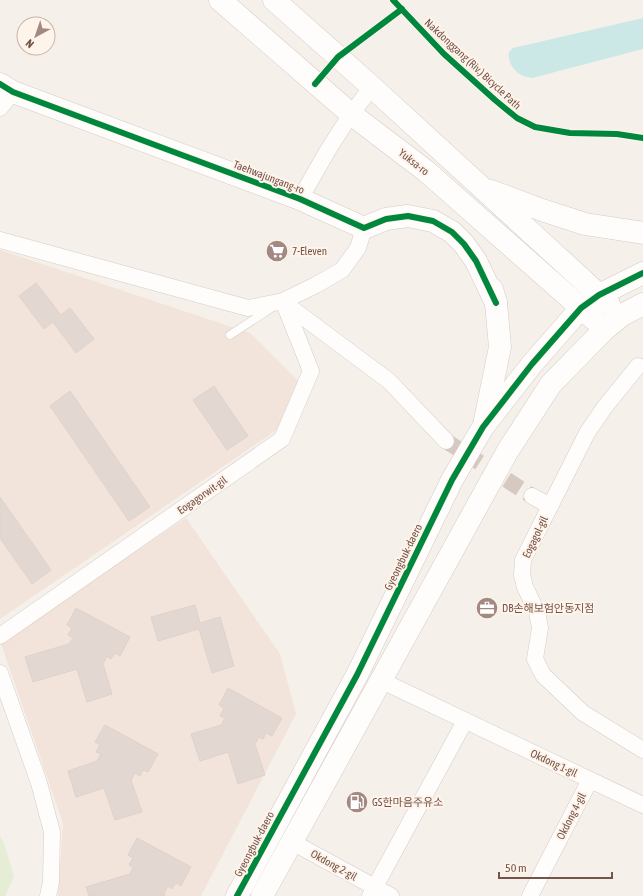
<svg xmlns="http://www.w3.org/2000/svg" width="643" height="896" font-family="'Asap Condensed','Noto Sans KR',sans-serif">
  <rect width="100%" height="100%" fill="#f6f0ea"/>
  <!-- residential -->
  <g fill="#f2e4da">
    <polygon points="0,250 250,333 301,384 278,429 0,619"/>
    <polygon points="186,518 280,654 296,714 201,896 58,896 63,823 0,641"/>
  </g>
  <!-- green -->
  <polygon fill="#e6edd5" points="0,836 4,843 14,876 5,896 0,896"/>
  <!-- water -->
  <path fill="#cbe8e7" d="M643,18v31l-111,29c-3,-1 -7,-1 -9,-2 -9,-4 -16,-15 -14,-24l4,-4z"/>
  <!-- building -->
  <g fill="#e3d8d1" stroke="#dfd2cc">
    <polygon points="36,283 61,315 70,308 94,339 76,353 53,322 44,329 19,296"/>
    <polygon points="214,386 248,436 227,450 193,400"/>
    <polygon points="70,391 150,507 129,521 50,406"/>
    <polygon points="0,497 51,570 32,584 0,538"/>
    <polygon points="195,605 200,623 220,617 234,666 212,673 199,629 158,641 151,617"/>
    <polygon points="76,608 130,637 120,656 115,653 111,659 107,656 103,664 112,694 87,702 77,669 33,682 25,657 69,644 73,638 68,635 72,628 67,625"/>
    <polygon points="228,688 282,718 272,736 266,733 263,739 259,737 255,744 265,775 238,784 228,752 200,761 191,734 221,725 225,718 220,716 224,708 219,705"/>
    <polygon points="105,725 158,754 148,772 143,770 140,776 135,773 131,780 142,812 115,820 104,788 76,797 68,771 97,761 101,754 96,752 100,745 95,742"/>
    <polygon points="137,838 191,867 181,886 176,883 172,889 168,886 164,893 165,896 89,896 86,887 130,874 133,867 129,865 133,858 128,855"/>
  </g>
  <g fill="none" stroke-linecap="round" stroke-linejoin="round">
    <!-- street-tunnel -->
    <polyline stroke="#d6c9c2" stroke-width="16" stroke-dasharray="16 8" stroke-linecap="butt" points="446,441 532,496"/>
    <!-- lane casing -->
    <g stroke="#d5ccc7" stroke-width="9">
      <polyline id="lane" points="230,335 273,307"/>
    </g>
    <!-- street casing -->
    <g stroke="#d5ccc7" stroke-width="17">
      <g id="street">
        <polyline points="0,108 13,92"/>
        <polyline points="300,199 328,150 351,114 372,87"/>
        <polyline points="0,240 248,308 283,301 316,285 342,270 358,248 364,228"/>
        <polyline points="283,302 389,381 446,441"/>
        <polyline points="638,366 604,408 587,433 523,560 522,575 525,587 537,612 540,628 535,659 543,675 583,713 643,750"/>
        <polyline points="532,496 550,506"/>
        <polyline points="0,636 282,439 311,371 283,301"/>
        <polyline points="0,673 39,783 52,832 51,882 48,896"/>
        <polyline points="380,680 643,805"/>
        <polyline points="292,842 391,896"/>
        <polyline points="370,896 465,721"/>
        <polyline points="530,896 590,780"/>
      </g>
    </g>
    <!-- secondary casing -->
    <g stroke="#d5cbc6" stroke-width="23">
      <g id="secondary">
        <polyline points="220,0 351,114 426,171 605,329"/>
        <polyline points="274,0 372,87 609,304"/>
        <polyline points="0,84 13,92 300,199 364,228 386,219 408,216 433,221 452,232 464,244 476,261 496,303"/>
        <polyline points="491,191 542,210 585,224 643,233"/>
        <polyline points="485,420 500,347 496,303 492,289"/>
        <polyline points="237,896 357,675 452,480 483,427 532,364 581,308 599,295 643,273"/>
        <polyline points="262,896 507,452 551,384 605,329 622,315 643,304"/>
      </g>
    </g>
    <!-- lane -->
    <use href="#lane" stroke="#fefdfc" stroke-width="8"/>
    <!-- street -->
    <use href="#street" stroke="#fefdfc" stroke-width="16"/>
    <!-- secondary -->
    <use href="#secondary" stroke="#fefdfc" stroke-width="22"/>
    <!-- cycleway casing -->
    <g stroke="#fff4ea" stroke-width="8">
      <g id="cycleway">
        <polyline points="393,0 444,54 495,100 517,118 535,127 570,133 617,134 643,138"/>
        <polyline points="0,84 13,92 300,199 364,228 386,219 408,216 433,221 452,232 464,244 476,261 496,303"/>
        <polyline points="315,84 338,57 402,9"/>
        <polyline points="237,896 357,675 452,480 483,427 532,364 581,308 599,295 643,273"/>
      </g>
    </g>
    <!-- cycleway -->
    <use href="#cycleway" stroke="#00873e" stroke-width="6"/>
  </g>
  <!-- icons -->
  <defs>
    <g id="supermarket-disc" transform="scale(1.15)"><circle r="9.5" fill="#a28a82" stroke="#fff4ea"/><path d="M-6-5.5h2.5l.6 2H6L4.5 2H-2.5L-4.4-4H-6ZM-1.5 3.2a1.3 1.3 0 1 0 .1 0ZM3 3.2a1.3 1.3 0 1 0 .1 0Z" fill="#fff"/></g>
    <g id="office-disc" transform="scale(1.15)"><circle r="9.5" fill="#a28a82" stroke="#fff4ea"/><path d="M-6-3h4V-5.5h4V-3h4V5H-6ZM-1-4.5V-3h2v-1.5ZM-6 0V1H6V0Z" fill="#fff"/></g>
    <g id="fuel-disc" transform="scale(1.15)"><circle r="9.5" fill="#a28a82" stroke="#fff4ea"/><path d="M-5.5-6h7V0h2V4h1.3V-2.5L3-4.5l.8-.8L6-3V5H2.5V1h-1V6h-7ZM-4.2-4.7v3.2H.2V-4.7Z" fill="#fff"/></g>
  </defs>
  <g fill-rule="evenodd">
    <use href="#supermarket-disc" x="277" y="251"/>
    <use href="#office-disc" x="487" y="608"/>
    <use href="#fuel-disc" x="357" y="802"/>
  </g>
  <g text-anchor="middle" stroke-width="4" stroke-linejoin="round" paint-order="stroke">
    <!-- street labels -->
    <g font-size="11" fill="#74534a" stroke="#fff4ea">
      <text transform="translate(473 64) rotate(43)" y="4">Nakdonggang (Riv.) Bicycle Path</text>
      <text transform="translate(414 162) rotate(38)" y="4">Yuksa-ro</text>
      <text transform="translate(269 177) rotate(21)" y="4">Taehwajungang-ro</text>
      <text transform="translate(202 495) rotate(-35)" y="4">Eogagorwit-gil</text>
      <text transform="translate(535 537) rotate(-65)" y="4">Eogagol-gil</text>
      <text transform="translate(403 557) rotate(-64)" y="4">Gyeongbuk-daero</text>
      <text transform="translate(554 763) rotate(25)" y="4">Okdong 1-gil</text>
      <text transform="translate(571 816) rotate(-63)" y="4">Okdong 4-gil</text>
      <text transform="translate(254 844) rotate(-62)" y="4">Gyeongbuk-daero</text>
      <text transform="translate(334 865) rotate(29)" y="4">Okdong 2-gil</text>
    </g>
    <!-- poi labels -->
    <g font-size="11" fill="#74534a" stroke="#fff4ea" text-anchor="start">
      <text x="292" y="255">7-Eleven</text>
      <text x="502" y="612">DB손해보험안동지점</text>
      <text x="372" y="806">GS한마음주유소</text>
    </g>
  </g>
  <!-- north arrow -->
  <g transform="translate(36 36) rotate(220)"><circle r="19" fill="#fff4ea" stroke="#c7b4aa"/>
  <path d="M0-3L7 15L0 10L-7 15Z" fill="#a28a82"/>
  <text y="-6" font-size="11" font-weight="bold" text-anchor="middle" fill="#74534a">N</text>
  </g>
  <!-- scale -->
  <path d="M499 872v6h113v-6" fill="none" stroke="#74534a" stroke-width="2"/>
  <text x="505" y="872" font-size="12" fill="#74534a" stroke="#fff4ea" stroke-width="3" paint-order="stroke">50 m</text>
</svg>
